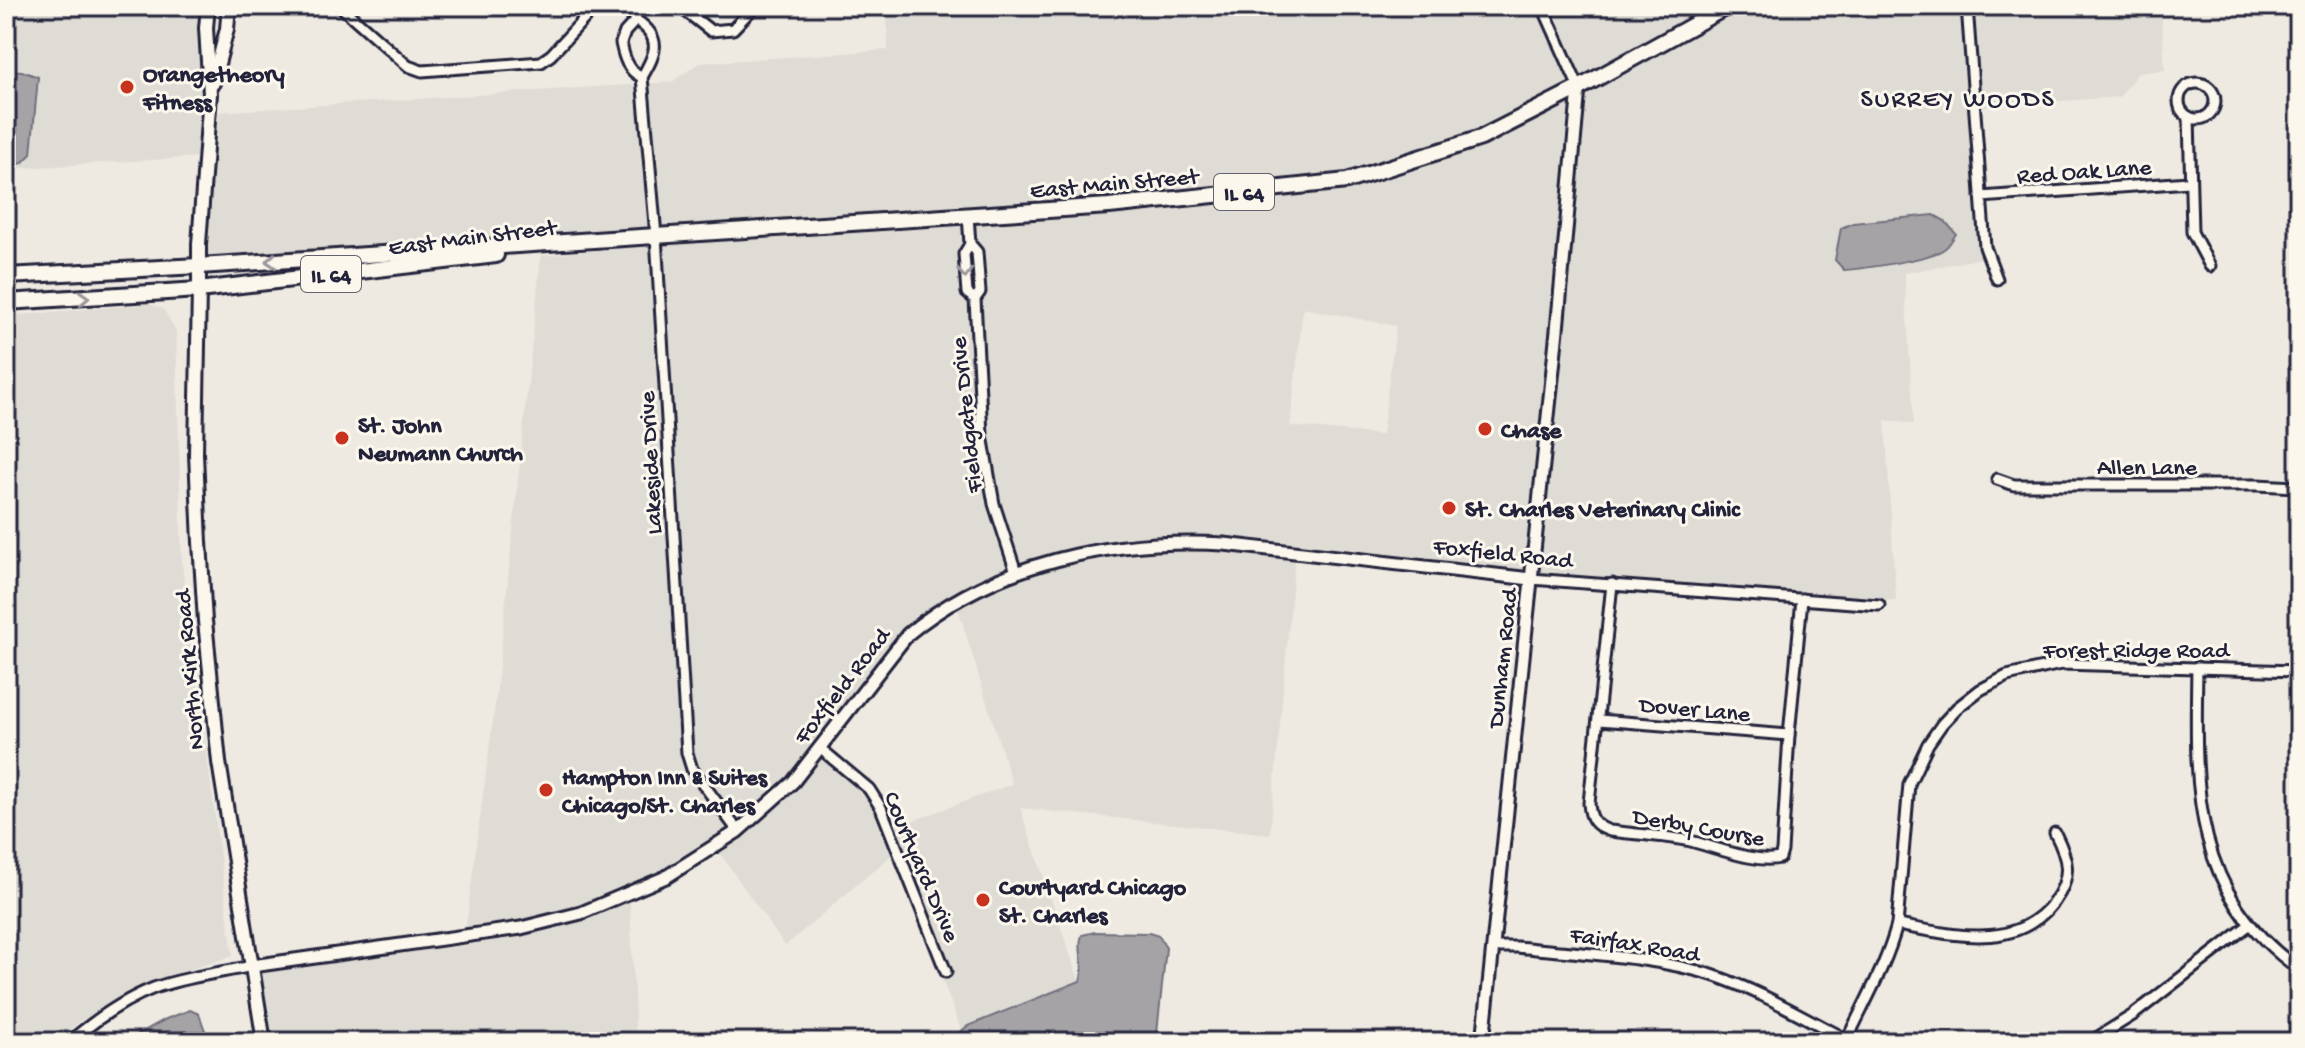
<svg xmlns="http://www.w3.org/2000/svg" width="2305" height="1048" font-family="'Gochi Hand',sans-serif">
  <rect width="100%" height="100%" fill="#eeeae2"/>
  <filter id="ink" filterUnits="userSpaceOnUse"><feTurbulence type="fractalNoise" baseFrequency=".0125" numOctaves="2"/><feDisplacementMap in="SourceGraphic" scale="16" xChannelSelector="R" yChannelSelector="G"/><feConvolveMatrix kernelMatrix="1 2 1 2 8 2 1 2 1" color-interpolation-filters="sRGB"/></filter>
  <g filter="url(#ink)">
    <!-- built -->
    <g fill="#dfdbd5" fill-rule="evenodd">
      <polygon points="6,6 208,6 199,157 6,169"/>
      <polygon points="887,6 1540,6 1541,16 1579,88 1478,133 1344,175 1067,203 205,259 219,112 672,82 699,63 888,50"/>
      <polygon points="1551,6 1718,6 1582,81 1552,13"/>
      <polygon points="1736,6 1964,6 1983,258 1904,273 1914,424 1885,420 1896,601 1539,573 1585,92"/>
      <polygon points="1972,6 2220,6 2161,9 2165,70 2138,73 2119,97 1979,107"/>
      <path d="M1573,96l-23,261 -24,216 -314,-37 -94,4 -99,28 -20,-63 -10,-66 -17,-218 377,-35zM1303,308l93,18 -14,109 -92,-9z"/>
      <polygon points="963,220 980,470 989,510 1007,569 937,603 898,635 837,720 790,780 732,830 665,874 600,902 514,925 465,933 496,697 541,256 651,244 684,628 660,241"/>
      <polygon points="149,304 163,309 176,331 182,564 233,956 143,984 79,1022 56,1042 6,1042 6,316"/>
      <polygon points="1205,547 1295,556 1270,834 1020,808 1084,995 964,1038 895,852 785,946 719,852 800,784 828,747 875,788 896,827 1012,784 957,605 1014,578 1111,552"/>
      <polygon points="630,901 636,1042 270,1042 260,973 473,944 574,924"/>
    </g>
    <!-- water -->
    <g fill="#a6a3a7" stroke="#716f7c" stroke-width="2">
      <polygon points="6,70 22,71 38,77 31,154 22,163 6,167"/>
      <path d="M1934,215l11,6 11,13c-3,4 -7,12 -12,15 -13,10 -82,20 -100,21l-9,-10 6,-32 12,-5z"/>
      <path d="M1095,932l54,1 10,3 7,12 -10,94h-209l21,-16 112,-45c7,-15 -4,-31 2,-46z"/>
      <polygon points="190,1010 199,1014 209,1042 124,1042 166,1019"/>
    </g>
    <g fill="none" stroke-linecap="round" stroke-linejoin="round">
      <!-- minor casing -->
      <g stroke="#22223b" stroke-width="15">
        <g id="minor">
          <polyline points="340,6 408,66 422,71 541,62 551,55 596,6"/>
          <path d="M636,6v14l-11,12 -4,11c3,15 7,28 21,34"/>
          <polyline points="679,6 711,31 733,29 755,6"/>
          <polyline points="1545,6 1546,14 1579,88"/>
          <polyline points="1967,6 1985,247 1997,279"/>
          <path d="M636,20c27,18 20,33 6,57l14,159 31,517 5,16 46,62"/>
          <circle cx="2197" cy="101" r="18"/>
          <polyline points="2189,117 2192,232 2210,266"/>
          <polyline points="1981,197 2189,182"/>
          <polyline points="968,215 970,244 977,252 980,292 975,299 982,435 994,504 1016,572"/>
          <polyline points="970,244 964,254 967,293 975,299"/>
          <polyline points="1997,479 2014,485 2257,485 2299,487"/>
          <polyline points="1531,579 1879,605"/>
          <path d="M1612,584l-23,219c1,16 6,23 21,28 25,3 51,5 76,9 28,6 67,24 94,18l2,-7 7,-116 13,-136"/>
          <path d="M2197,667c-2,119 -7,225 102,302"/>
          <polyline points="1599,720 1789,735"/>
          <polyline points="821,749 869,789 881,808 946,972"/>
          <path d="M1897,925c54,9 118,28 157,-23 19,-26 14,-43 1,-69"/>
          <path d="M1493,947h24c65,7 133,9 195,28 49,16 94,44 140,67"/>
          <path d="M1847,1040c18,-39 39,-74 50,-115l12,-141 19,-40 14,-20 15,-16 23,-18 27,-14 54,-12 238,7"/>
          <path d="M69,1042c25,-21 54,-42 85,-54 30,-11 66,-15 98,-22"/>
          <polyline points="2090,1042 2133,1015 2249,925"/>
        </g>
      </g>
      <!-- tertiary casing -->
      <g stroke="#22223b" stroke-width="17">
        <g id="tertiary">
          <path d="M252,966l269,-38 60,-15 85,-36 72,-46 55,-49 115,-148c87,-72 205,-96 316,-90l307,35"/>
          <polyline points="1483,1042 1557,330 1579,88"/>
        </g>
      </g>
      <!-- secondary casing -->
      <g stroke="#22223b" stroke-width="18">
        <g id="secondary">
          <polyline points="208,6 206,28 210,94 199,244 199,290 196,454 200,542 205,621 219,762 264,1042"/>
          <polyline points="213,83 227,29 229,6"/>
        </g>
      </g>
      <!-- primary casing -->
      <g stroke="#22223b" stroke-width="20">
        <g id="primary">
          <polyline points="6,276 199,266 1109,206 1347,181 1481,138 1579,88 1728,6"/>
          <polyline points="6,302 199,290 496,255"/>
        </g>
      </g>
      <!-- minor -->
      <use href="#minor" stroke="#fbf7ec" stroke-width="9"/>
      <!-- tertiary -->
      <use href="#tertiary" stroke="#fbf7ec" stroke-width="11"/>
      <!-- secondary -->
      <use href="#secondary" stroke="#fbf7ec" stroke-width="12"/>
      <!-- primary -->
      <use href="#primary" stroke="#fbf7ec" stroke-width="14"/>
    </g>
    <!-- one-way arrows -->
    <defs><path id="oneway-chevron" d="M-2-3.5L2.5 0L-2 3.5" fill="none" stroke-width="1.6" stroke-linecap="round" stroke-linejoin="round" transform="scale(2)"/></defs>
    <g stroke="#99979c">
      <use href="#oneway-chevron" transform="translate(271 261) rotate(176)"/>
      <use href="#oneway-chevron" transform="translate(965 273) rotate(86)"/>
      <use href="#oneway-chevron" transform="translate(84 298) rotate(-3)"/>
    </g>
  </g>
  <!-- markers -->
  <g fill="#c8321e" stroke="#fbf7ec" stroke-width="3">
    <circle cx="127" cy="87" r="8"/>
    <circle cx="1485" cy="429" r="8"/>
    <circle cx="342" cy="438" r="8"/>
    <circle cx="1449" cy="508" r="8"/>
    <circle cx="546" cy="790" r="8"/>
    <circle cx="983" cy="900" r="8"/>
  </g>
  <g text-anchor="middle" stroke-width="6" stroke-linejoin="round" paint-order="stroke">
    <!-- shield labels -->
    <g fill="#fbf7ec" stroke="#636270" stroke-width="2">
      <rect x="1214" y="174" width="60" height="36" rx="6"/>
      <rect x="301" y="256" width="60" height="36" rx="6"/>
    </g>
    <g font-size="22" font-weight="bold" fill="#22223b">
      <text x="1244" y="200">IL 64</text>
      <text x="331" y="282">IL 64</text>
    </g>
    <!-- poi labels -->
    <g font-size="24" font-weight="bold" fill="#22223b" stroke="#fbf7ec" text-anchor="start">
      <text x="143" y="81">Orangetheory<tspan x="143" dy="28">Fitness</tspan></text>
      <text x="358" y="432">St. John<tspan x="358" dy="28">Neumann Church</tspan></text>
      <text x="1501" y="437">Chase</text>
      <text x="1465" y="516">St. Charles Veterinary Clinic</text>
      <text x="562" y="784">Hampton Inn &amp; Suites<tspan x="562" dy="28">Chicago/St. Charles</tspan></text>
      <text x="999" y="894">Courtyard Chicago<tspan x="999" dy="28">St. Charles</tspan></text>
    </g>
    <!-- street labels -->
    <g font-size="24" fill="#22223b" stroke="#fbf7ec">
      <text transform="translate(2084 170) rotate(-4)" y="8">Red Oak Lane</text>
      <text transform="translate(1114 182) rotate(-5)" y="8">East Main Street</text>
      <text transform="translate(472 236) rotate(-7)" y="8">East Main Street</text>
      <text transform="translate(965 415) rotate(-96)" y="8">Fieldgate Drive</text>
      <text transform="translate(649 463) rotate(-93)" y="8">Lakeside Drive</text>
      <text x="2147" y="474">Allen Lane</text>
      <text transform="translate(1503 552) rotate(6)" y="8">Foxfield Road</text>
      <text x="2136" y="657">Forest Ridge Road</text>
      <text transform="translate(1501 658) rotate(-84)" y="8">Dunham Road</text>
      <text transform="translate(188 670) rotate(-95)" y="8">North Kirk Road</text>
      <text transform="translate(841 685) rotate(-52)" y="8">Foxfield Road</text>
      <text transform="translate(1695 708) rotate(5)" y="8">Dover Lane</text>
      <text transform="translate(1699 826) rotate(10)" y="8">Derby Course</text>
      <text transform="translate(923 866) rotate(67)" y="8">Courtyard Drive</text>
      <text transform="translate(1635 943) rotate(9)" y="8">Fairfax Road</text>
    </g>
    <!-- neighbourhood labels -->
    <g font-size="26" letter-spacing="2" fill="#22223b" stroke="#fbf7ec">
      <text x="1958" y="106">SURREY WOODS</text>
    </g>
  </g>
  <!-- margin -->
  <rect width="2305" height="1048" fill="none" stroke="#fbf7ec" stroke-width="32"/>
  <rect x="16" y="16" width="2273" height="1016" fill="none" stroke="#22223b" stroke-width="3" filter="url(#ink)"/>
</svg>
